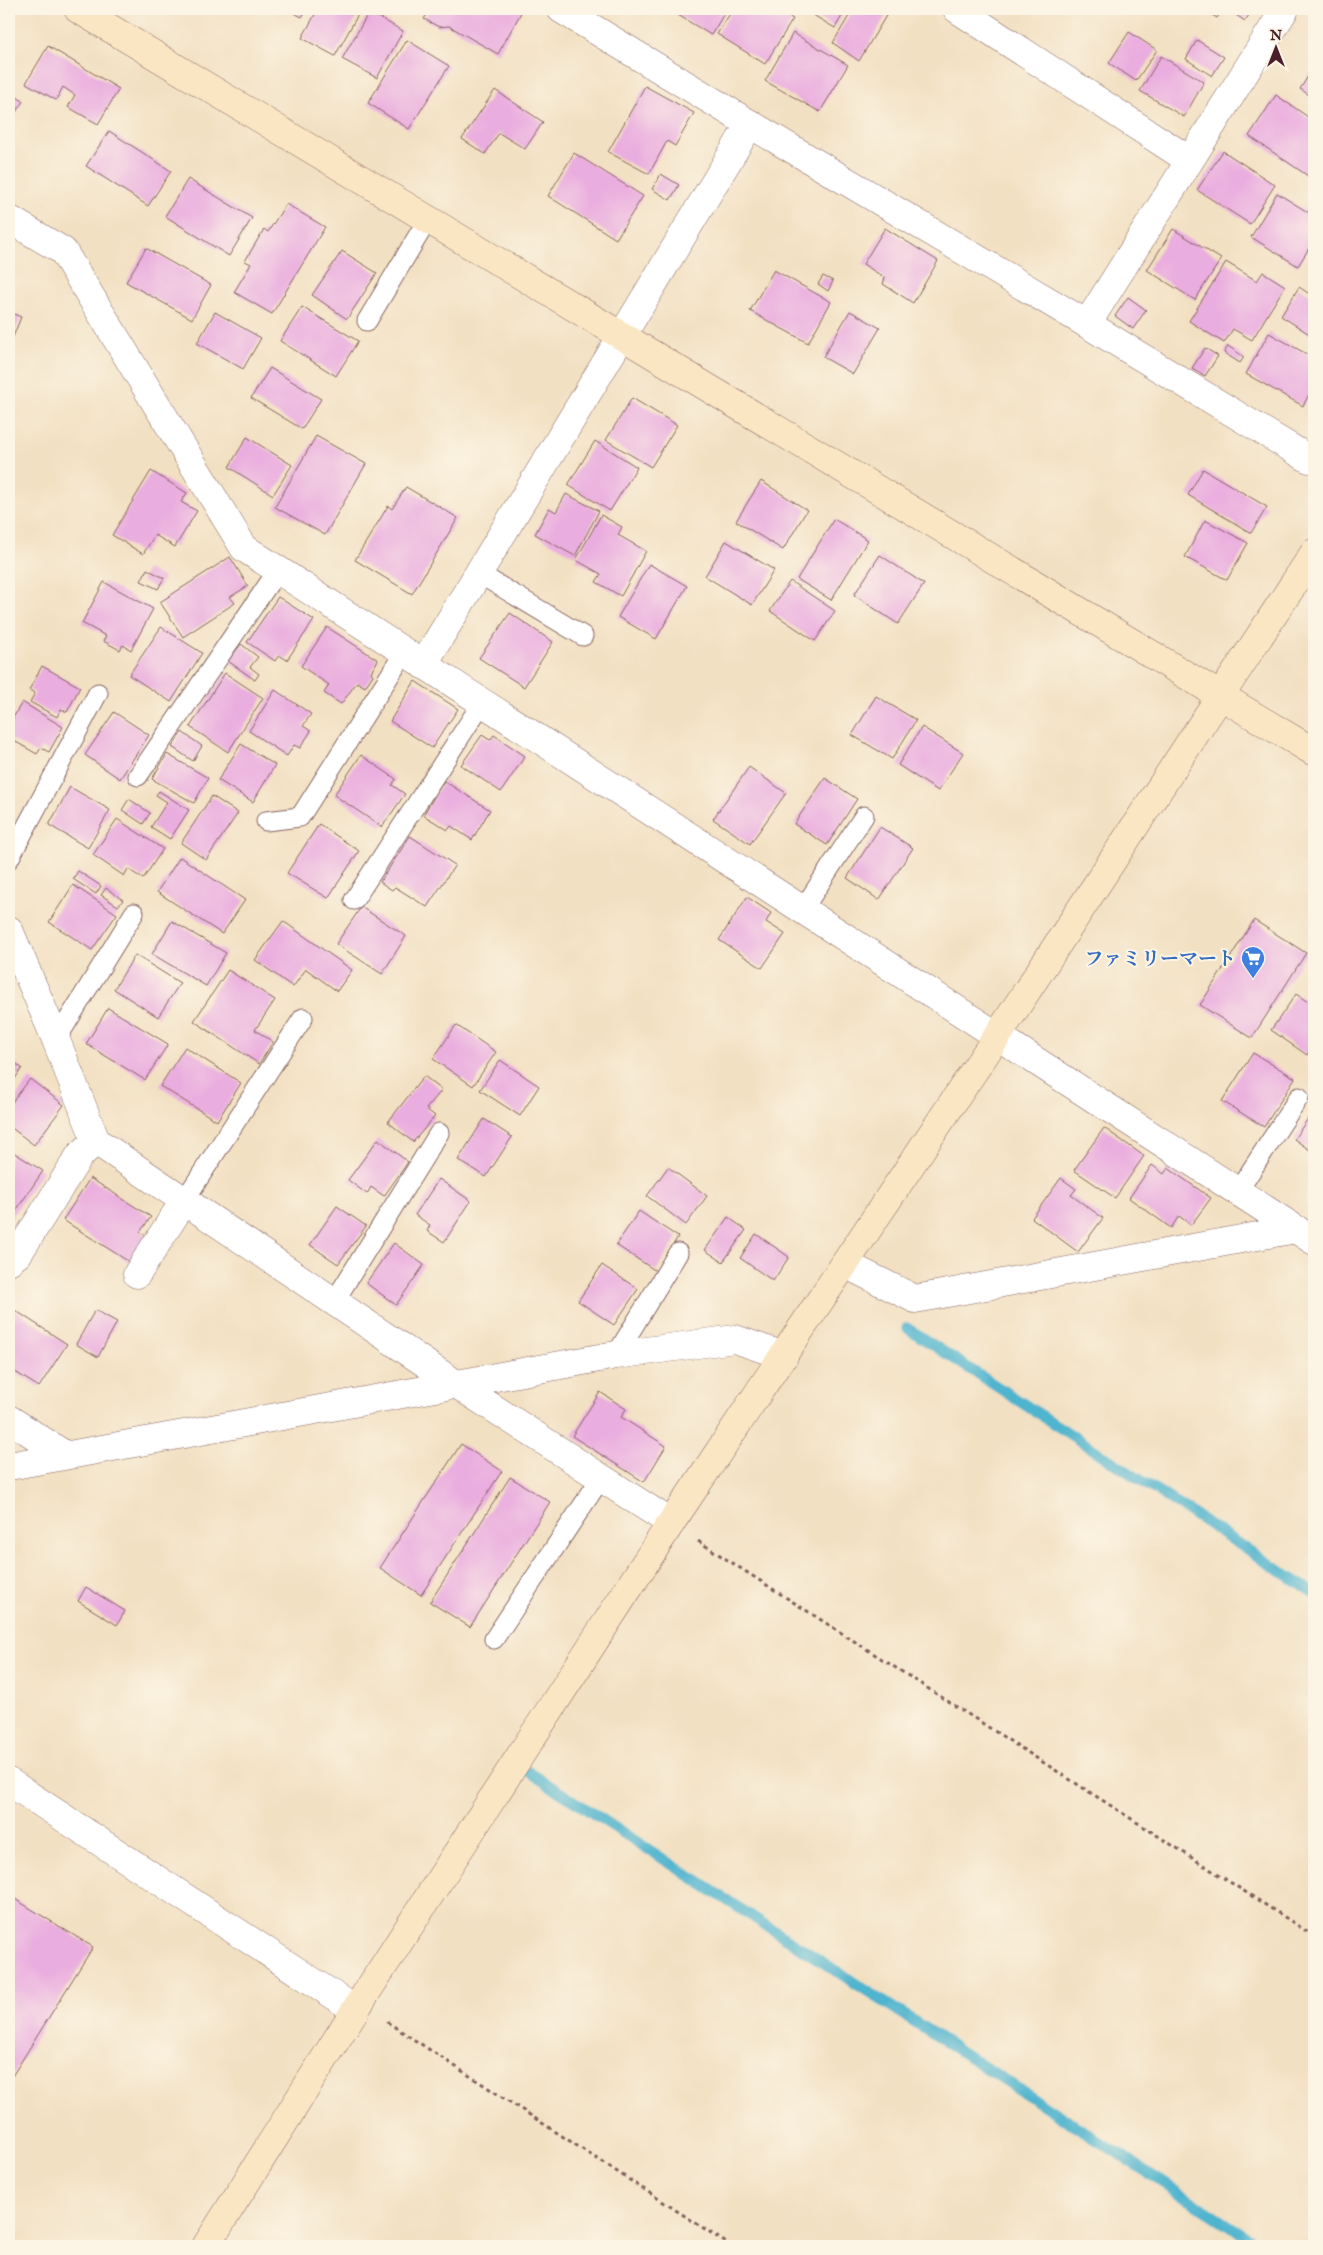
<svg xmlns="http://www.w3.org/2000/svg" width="1323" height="2255" font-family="'IM FELL English','Noto Serif JP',serif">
  <rect width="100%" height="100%" fill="#fcf5e5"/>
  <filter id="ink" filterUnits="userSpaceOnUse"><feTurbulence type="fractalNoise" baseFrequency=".02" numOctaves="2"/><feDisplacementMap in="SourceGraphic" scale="10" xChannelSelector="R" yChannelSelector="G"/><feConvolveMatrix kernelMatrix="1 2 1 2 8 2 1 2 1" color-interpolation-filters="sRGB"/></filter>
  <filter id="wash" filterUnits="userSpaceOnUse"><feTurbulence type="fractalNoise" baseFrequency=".0096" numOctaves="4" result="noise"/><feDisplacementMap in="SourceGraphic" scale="20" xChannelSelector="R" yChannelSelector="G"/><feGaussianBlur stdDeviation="1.12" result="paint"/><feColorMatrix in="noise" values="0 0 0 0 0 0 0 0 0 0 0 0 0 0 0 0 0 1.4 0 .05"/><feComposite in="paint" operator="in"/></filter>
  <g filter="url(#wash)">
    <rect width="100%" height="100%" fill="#f2e0c2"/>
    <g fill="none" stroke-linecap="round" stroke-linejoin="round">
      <!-- stream -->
      <g stroke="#4fb4ce" stroke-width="11">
        <polyline points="907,1328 1314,1593"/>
        <polyline points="529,1772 1261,2246"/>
      </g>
    </g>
    <g id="blocks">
      <!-- building -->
      <g fill="#eaaddf">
        <polygon points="286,9 307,9 302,17"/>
        <polygon points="318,9 361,9 335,56 302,38"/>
        <polygon points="430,9 523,9 498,54 449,26 439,27 424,19"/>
        <polygon points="668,9 727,9 711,35"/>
        <polygon points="733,9 775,9 793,19 765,64 717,34"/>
        <polygon points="803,9 846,9 835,28"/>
        <polygon points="853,9 890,9 859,61 833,43"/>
        <polygon points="1203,9 1223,9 1217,18"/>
        <polygon points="1227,9 1253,9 1245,21"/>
        <polygon points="369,12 403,31 377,78 342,59"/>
        <polygon points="1129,32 1157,50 1136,81 1109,63"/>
        <polygon points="793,33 848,65 820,112 765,81"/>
        <polygon points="407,40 449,66 409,129 368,103"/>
        <polygon points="1197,40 1224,57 1212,76 1186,59"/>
        <polygon points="48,46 119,89 98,124 68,107 75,95 63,87 56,100 26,83"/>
        <polygon points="1161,56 1204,82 1184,117 1140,91"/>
        <polygon points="1314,67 1314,98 1300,89"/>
        <polygon points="645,86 694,113 675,146 667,141 649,174 608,152"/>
        <polygon points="495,90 543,122 525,149 499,133 485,154 462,139"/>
        <polygon points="9,92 23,101 9,123"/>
        <polygon points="1276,95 1314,121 1314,180 1249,136"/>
        <polygon points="109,131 171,171 148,206 86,166"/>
        <polygon points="1223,151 1275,185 1250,224 1197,190"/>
        <polygon points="574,153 643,196 616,239 548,196"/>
        <polygon points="661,174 679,185 670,200 652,189"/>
        <polygon points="188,179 252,218 229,256 165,216"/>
        <polygon points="1277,193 1314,216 1314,240 1298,266 1251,237"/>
        <polygon points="286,204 325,227 272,314 234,292 251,264 245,261 264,229 268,232"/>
        <polygon points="885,228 938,261 913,303 883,284 885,278 863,264"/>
        <polygon points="1173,229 1221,259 1195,300 1147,270"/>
        <polygon points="146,248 211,285 192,319 126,282"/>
        <polygon points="342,251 377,273 347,319 312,295"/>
        <polygon points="1226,262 1257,281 1263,272 1285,286 1252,340 1233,329 1224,343 1189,321"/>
        <polygon points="774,270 831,302 808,343 750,311"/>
        <polygon points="823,276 833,281 828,291 818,284"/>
        <polygon points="1299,287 1314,297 1314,337 1281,316"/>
        <polygon points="1128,297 1146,310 1133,329 1115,316"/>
        <polygon points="302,307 358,341 336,376 280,341"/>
        <polygon points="850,311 880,328 853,374 823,357"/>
        <polygon points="9,312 21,317 9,347"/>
        <polygon points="215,312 261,338 243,369 197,343"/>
        <polygon points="1269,333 1314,358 1314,385 1303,406 1246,374"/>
        <polygon points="1228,346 1244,357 1240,363 1224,353"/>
        <polygon points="1205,348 1218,356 1205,376 1192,368"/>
        <polygon points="270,368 321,399 302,429 251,398"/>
        <polygon points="632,398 677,425 651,467 606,440"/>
        <polygon points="316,436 366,464 325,535 275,507"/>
        <polygon points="247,437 292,465 273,495 229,467"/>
        <polygon points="595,441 637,467 610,511 568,485"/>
        <polygon points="1203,469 1267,507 1251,533 1188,495"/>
        <polygon points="151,471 187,493 181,502 197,511 175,547 155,535 143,554 112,535"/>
        <polygon points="761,481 807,510 783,550 736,521"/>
        <polygon points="406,487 458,518 412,594 355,560 388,506 392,509"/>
        <polygon points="566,494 599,511 575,556 535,534 549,508 556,512"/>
        <polygon points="601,515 622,527 618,535 646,551 621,596 596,582 601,574 576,560"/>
        <polygon points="834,519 868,540 831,600 797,579"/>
        <polygon points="1205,520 1248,543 1227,580 1185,557"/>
        <polygon points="726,541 774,570 752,605 705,576"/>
        <polygon points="880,555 924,584 898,624 854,595"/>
        <polygon points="230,557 248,586 230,597 235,603 183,637 160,602"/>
        <polygon points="649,564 687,586 656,639 618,617"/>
        <polygon points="147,569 164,578 158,589 141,581"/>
        <polygon points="790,581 835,611 815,641 770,611"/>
        <polygon points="104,582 153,609 131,650 123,645 120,650 103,641 106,636 82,623"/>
        <polygon points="278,597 314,620 287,660 279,655 275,661 247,642"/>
        <polygon points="510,613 553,642 524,687 479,658"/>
        <polygon points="161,627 202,653 171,702 129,675"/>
        <polygon points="327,627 378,660 371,672 373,675 365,687 357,682 341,704 324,693 329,685 301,666"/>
        <polygon points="241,644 258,657 250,667 259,674 255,680 228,661"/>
        <polygon points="42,666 80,687 67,712 61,709 57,717 30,702 35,693 29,690"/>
        <polygon points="225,673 263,698 228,752 190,727"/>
        <polygon points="415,681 458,709 432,748 390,721"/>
        <polygon points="275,690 311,714 303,726 311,731 300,748 294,745 287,756 249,731"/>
        <polygon points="876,696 916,720 892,759 852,735"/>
        <polygon points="22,702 63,727 49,752 41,748 37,754 9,738 9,725"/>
        <polygon points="114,712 149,735 120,779 85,755"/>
        <polygon points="922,727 963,753 938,791 898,765"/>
        <polygon points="182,732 202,746 193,761 172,747"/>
        <polygon points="482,735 490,740 494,735 525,756 501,792 461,765"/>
        <polygon points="241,744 275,765 253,802 218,780"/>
        <polygon points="167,754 208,778 194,803 152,779"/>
        <polygon points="361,755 396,779 392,785 405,794 382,827 334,795"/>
        <polygon points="749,767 786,793 750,844 713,819"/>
        <polygon points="825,778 857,799 827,845 794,824"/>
        <polygon points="444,781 490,810 472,840 451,826 448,830 423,815"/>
        <polygon points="70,787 110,810 88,848 49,825"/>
        <polygon points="159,791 189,810 170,839 151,827 167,802 156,795"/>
        <polygon points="212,796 238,813 206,860 181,843"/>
        <polygon points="129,799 150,813 143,824 122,810"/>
        <polygon points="117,819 163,849 143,879 128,869 124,876 93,855"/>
        <polygon points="319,824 359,851 328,898 287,873"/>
        <polygon points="880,827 913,848 879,900 847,878"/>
        <polygon points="410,836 455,865 427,907 395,887 392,890 380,882"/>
        <polygon points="180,857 245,900 222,934 157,892"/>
        <polygon points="78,871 101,886 96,894 73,879"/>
        <polygon points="73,885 117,914 92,950 49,922"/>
        <polygon points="106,888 123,900 118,906 101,895"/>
        <polygon points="747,897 771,913 766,922 785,934 762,968 719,940"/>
        <polygon points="361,907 406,936 382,974 336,944"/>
        <polygon points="1254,920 1306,953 1252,1038 1200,1005"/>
        <polygon points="172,921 226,953 206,986 152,954"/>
        <polygon points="283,921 352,970 337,991 306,969 293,987 255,960"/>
        <polygon points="135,955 180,983 158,1017 114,989"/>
        <polygon points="228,970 275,1000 255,1030 273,1042 259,1064 194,1021"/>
        <polygon points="1296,994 1314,1006 1314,1044 1307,1055 1271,1030"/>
        <polygon points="108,1008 168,1044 145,1080 86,1044"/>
        <polygon points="456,1025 496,1052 473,1086 433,1059"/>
        <polygon points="185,1047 241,1083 217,1121 160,1086"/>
        <polygon points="1253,1053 1295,1078 1264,1127 1222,1101"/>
        <polygon points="9,1059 22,1068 9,1088"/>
        <polygon points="500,1060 539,1086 520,1116 480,1090"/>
        <polygon points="424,1076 442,1090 426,1109 435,1116 413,1142 388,1122"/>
        <polygon points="30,1079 64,1105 34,1145 9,1126 9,1106"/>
        <polygon points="1314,1110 1314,1153 1294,1139"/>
        <polygon points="484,1119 512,1137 486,1177 458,1160"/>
        <polygon points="1104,1128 1144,1156 1115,1198 1074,1170"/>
        <polygon points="378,1139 408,1162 384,1196 371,1187 367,1194 348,1180"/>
        <polygon points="13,1152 43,1171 11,1218 9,1216 9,1159"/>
        <polygon points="1152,1165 1164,1174 1168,1168 1211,1198 1191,1225 1179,1216 1171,1228 1129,1198"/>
        <polygon points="668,1167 707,1196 686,1225 647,1196"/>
        <polygon points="90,1178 151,1217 140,1232 148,1237 131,1263 63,1220"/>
        <polygon points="1061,1178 1076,1189 1071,1195 1103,1218 1078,1252 1032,1218"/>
        <polygon points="439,1179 471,1201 444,1242 427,1231 430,1225 415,1215"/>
        <polygon points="337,1206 366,1226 338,1264 310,1245"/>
        <polygon points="639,1211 678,1237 656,1271 616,1245"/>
        <polygon points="728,1217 746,1230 723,1262 705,1250"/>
        <polygon points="756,1234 789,1257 773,1281 740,1258"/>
        <polygon points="394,1243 424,1265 396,1305 366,1283"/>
        <polygon points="602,1265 638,1289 614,1325 578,1301"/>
        <polygon points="10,1307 67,1344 39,1387 9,1368 9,1361 11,1357 9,1355"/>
        <polygon points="95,1310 117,1322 98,1357 76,1344"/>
        <polygon points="600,1392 626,1409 621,1417 666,1446 644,1482 572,1436"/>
        <polygon points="461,1444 502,1471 421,1595 380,1568"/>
        <polygon points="510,1477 550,1502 470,1627 430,1602"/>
        <polygon points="86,1587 125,1611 117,1625 78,1601"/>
        <polygon points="10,1896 93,1947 9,2081 9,1898"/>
      </g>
    </g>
  </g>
  <g filter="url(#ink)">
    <use href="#blocks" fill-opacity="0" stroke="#856360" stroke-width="1"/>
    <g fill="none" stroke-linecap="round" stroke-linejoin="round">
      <!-- lane casing -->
      <g stroke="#856360" stroke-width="21">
        <g id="lane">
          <polyline points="367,321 428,219"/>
          <polyline points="478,573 583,636"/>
          <polyline points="138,776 278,570"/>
          <polyline points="266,821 300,817 404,653"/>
          <polyline points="9,859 98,693"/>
          <polyline points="354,900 482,703"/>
          <polyline points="803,909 864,816"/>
          <polyline points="56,1040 134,913"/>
          <polyline points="1238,1191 1299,1097"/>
          <polyline points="184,1201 303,1018"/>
          <polyline points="334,1302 439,1133"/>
          <polyline points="616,1355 678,1253"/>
          <polyline points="494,1639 601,1478"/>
        </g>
      </g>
      <!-- street casing -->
      <g stroke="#856360" stroke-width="29">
        <g id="street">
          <polyline points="561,9 750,124 1087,324 1285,9"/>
          <polyline points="957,9 1189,160"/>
          <polyline points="9,219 63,251 244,548 1314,1241"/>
          <polyline points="1087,324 1309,459"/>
          <polyline points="423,665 750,124"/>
          <polyline points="9,930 56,1040 96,1141 456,1384 671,1523"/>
          <polyline points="9,1261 18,1254 80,1155 96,1141"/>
          <polyline points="845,1264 915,1299 1296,1229"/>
          <polyline points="137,1274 184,1201"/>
          <polyline points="9,1419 65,1455"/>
          <polyline points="9,1466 616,1355 735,1339 784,1356"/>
          <polyline points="9,1782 356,2010"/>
        </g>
      </g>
      <!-- secondary casing -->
      <g stroke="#856360" stroke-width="29">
        <g id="secondary">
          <polyline points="78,9 1314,752"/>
          <polyline points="206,2246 359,2004 671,1523 998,1035 1314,553"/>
        </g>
      </g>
      <!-- path -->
      <g stroke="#856360" stroke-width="3" stroke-dasharray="4 4" stroke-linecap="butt">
        <polyline points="698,1541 1314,1936"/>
        <polyline points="387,2022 731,2246"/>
      </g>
      <!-- lane -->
      <use href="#lane" stroke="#fff" stroke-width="19"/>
      <!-- street -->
      <use href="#street" stroke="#fff" stroke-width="28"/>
      <!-- secondary -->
      <use href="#secondary" stroke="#fbe6c4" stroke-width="28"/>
    </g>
  </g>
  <!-- icons -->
  <defs>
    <g id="supermarket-pin" transform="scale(1.25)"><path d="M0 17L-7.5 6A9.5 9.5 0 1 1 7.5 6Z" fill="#3f7fe0" stroke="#fcf5e5"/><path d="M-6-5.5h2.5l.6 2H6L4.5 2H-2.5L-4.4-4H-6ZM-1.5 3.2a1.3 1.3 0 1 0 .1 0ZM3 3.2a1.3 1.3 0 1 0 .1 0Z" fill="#fff"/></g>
  </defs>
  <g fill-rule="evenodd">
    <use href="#supermarket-pin" x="1253" y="958"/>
  </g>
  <g text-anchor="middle" stroke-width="4" stroke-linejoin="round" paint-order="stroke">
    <!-- shop labels -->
    <g font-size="19" font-weight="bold" fill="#366cbe" stroke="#fcf5e5" text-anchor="end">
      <text x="1236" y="965">ファミリーマート</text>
    </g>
  </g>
  <!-- margin -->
  <rect width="1323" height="2255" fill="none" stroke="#fcf5e5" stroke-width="30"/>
  <!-- north arrow -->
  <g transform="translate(1276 48)" stroke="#fcf5e5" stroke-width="4" paint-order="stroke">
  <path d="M0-4L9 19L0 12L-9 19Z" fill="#4a1f2b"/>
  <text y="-8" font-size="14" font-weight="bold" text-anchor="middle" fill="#4a1f2b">N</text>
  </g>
</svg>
